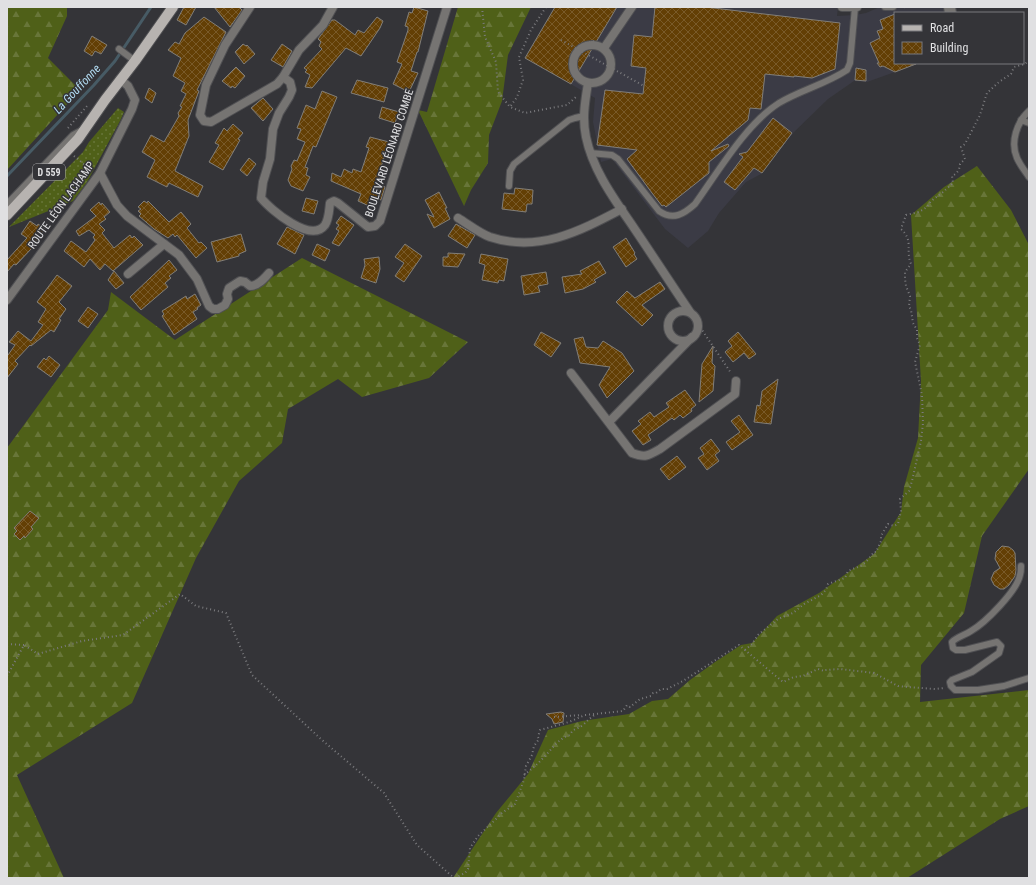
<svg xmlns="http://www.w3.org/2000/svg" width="1036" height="885" font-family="'Roboto Condensed',sans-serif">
  <defs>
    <pattern id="forest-firs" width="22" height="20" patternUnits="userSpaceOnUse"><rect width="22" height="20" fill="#4f6018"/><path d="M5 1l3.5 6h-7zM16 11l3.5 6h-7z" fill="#687639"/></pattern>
    <pattern id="garden-dots" width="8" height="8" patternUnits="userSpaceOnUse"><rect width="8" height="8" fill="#4f6018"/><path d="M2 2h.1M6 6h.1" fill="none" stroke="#687639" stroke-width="1.8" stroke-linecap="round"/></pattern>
    <pattern id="building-cross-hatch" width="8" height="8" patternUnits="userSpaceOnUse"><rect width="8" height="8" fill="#633f05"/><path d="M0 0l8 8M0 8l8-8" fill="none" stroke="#795a29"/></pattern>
  </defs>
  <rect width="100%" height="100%" fill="#343438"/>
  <!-- built -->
  <polygon fill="#3b3b45" points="555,7 838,7 837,16 855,15 866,13 880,7 956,7 957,13 895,13 895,63 920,63 867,82 854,81 828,99 792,134 761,174 746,182 719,213 708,231 688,248 665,229 612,159 601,162 593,122 595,98 525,58"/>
  <!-- forest -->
  <g fill="url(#forest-firs)">
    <polygon points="7,7 67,7 67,16 48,58 80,90 7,170"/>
    <polygon points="458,7 531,7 508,55 502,101 489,135 488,163 471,190 464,206 418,110 427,112"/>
    <polygon points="977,166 1011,210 1029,245 1029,469 982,536 964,613 921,665 920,702 1029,690 1029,806 1000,819 907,878 453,878 496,813 528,774 548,730 582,721 629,714 652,701 668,699 690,680 715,662 741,645 752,643 777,616 819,593 874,554 901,512 904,487 918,438 921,381 911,215 944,187"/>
    <polygon points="302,258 468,342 429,378 362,397 338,379 288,409 282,443 239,481 196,558 132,703 17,775 64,878 7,878 7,448 108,310 111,292 175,340"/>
  </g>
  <!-- garden -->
  <polygon fill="url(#garden-dots)" points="118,108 124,112 120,121 87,182 73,201 9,227 83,152 89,142"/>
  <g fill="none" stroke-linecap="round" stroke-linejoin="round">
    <!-- stream -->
    <polyline stroke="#475b65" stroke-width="3" points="7,176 94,85 115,61 151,7"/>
  </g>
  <!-- building -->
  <g fill="url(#building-cross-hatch)" stroke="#817e79">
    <polygon points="184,7 196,7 186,25 177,20"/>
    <polygon points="214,7 239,7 242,10 230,27"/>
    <polygon points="414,7 428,11 418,52 417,52 411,71 418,73 409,92 393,84 402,64 397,62 408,30 408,27 405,26 409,12 412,13"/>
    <polygon points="555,7 617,7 571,84 525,58"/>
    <polygon points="655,7 705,7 840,23 835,69 812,78 794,76 794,77 765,74 761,109 750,108 748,120 711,151 728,144 729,146 709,162 709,173 666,207 664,205 662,206 652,193 627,159 637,150 597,145 605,90 643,94 646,68 631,66 634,35 652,37"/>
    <polygon points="895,14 895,63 916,64 895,72 883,66 880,67 877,63 879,63 870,43 880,38 877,31 883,29 880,20"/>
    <polygon points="204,17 226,32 197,90 199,91 188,120 189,136 175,171 203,186 198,197 169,183 167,187 147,177 155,160 142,152 151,135 164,142 179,116 178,113 182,107 180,106 186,94 181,91 185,83 173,76 181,58 168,50 175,42 179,44 185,33"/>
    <polygon points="377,17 383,21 380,28 361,56 346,48 312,88 305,87 310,75 305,72 307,70 304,68 322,49 319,46 321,42 318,39 332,20 335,20 355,35 358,30 364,33"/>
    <polygon points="92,36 107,45 101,54 95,51 92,56 84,51"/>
    <polygon points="243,44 246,46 247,45 255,54 244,64 235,52"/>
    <polygon points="282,44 292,51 283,67 271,60"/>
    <polygon points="236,67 245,76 235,88 232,86 231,88 222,81"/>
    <polygon points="856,68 866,70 866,81 855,80"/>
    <polygon points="357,80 388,88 384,102 351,93"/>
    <polygon points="149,88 156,93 152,103 145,98"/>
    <polygon points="322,91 337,97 316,147 313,146 305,167 308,168 306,175 310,177 303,191 291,186 288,180 292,169 291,166 294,160 297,161 305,142 297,139 301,129 297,128 306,105 315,109"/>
    <polygon points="263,98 273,109 263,121 251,108"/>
    <polygon points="382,107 399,112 395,123 379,118"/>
    <polygon points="773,118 792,133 762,173 754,168 735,190 724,182 743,157 739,154 747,152"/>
    <polygon points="233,124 243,133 238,139 240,140 223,170 209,162 219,145 215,143 224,128 227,131"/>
    <polygon points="370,137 389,142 381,167 382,168 378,184 385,187 381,200 375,198 372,205 370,203 369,206 358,201 361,194 331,181 332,173 341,177 344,169 352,173 353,169 361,172 369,148 366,147"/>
    <polygon points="249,158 256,164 247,176 240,170"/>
    <polygon points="515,188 533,190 532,204 527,204 526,212 502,209 504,193 514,194"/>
    <polygon points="439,192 447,208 445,208 450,219 434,228 427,214 434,217 425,200"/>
    <polygon points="306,198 318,201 314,214 302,211"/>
    <polygon points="144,201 147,203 148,201 169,222 181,212 191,224 187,228 199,243 201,242 207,248 196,258 177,235 175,237 173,234 168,238 154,229 139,216 141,214 138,211 141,209 138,207"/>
    <polygon points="99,202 101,205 102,203 110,212 104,217 106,219 99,224 105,230 102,233 114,248 130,235 132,238 134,236 143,245 113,271 105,264 100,270 90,259 84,267 64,251 71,241 86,252 95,240 93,237 95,235 89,230 79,236 76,231 96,216 90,210"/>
    <polygon points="341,216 354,225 339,246 332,243 339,231 336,229 339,225 336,223"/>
    <polygon points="30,221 37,226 38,224 45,229 32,248 16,265 14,264 7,272 7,260 27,238 21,234"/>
    <polygon points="456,224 475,235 467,248 448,236"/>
    <polygon points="287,227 304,235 295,254 277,244"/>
    <polygon points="241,234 246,251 239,254 239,256 217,262 211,242"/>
    <polygon points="626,238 635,253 634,254 637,259 626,267 613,247"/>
    <polygon points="317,244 330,250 325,261 312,255"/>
    <polygon points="405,244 422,256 404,282 395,276 404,263 395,257"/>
    <polygon points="448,253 465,254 458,267 443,266 443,257 448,257"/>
    <polygon points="481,254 508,259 504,281 499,280 498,283 482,280 485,265 479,263"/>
    <polygon points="379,257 380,269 376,283 361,278 365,265 364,259"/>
    <polygon points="169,260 177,270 169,276 171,278 165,283 168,287 141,310 130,297"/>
    <polygon points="599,261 606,273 594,280 596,282 583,289 565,293 562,277 582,274 580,271"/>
    <polygon points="114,271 124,283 116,289 108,280"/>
    <polygon points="546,272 548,284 538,286 540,292 524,295 521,276"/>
    <polygon points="57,275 72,286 59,302 66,309 59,319 61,320 54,332 51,330 31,346 30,345 15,361 18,364 7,378 7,354 8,355 15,345 9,342 18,331 31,341 43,325 38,322 46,309 37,302"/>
    <polygon points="660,282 665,289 642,305 653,315 642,326 616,302 627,291 635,298"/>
    <polygon points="195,294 201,305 197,308 198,309 193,312 197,319 174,335 162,316 164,314 162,311 186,296 187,299"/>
    <polygon points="88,307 98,314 88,328 78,321"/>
    <polygon points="541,332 561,343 551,357 534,345"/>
    <polygon points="738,332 756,354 749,359 744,353 733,362 725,352 732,346 728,341"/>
    <polygon points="583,337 586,347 598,348 603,341 622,353 634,371 607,398 599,385 610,367 580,363 574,339"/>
    <polygon points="713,346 712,363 715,366 713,391 699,402 702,364"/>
    <polygon points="49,356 60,365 51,377 37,367 44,358 46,360"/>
    <polygon points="778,379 771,424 754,422 757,405 760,406 762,391"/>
    <polygon points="685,390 696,405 691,409 692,411 683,418 680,415 674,420 672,418 648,435 651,440 643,445 632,431 641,424 638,421 650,412 654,417 669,407 666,403"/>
    <polygon points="739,415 753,435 732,450 726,442 740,432 731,421"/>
    <polygon points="711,439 720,451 715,455 719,461 707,470 698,458 704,454 700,448"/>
    <polygon points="677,456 686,467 669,480 660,469"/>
    <polygon points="30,511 39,518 31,527 33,529 25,538 24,536 20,540 14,534 17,531 14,528"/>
    <polygon points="1002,546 1009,547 1013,550 1015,553 1016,570 1015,576 1009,585 1004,589 1000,589 994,585 991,579 994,572 1000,568 995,559 996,552"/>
    <polygon points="561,712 564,713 563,722 554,724 552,719 546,714"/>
  </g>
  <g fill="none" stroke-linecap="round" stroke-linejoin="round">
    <!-- lane casing -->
    <g stroke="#505053" stroke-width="8">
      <g id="lane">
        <polyline points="885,7 893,7"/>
        <polyline points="947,7 948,13"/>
        <polyline points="952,7 953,13"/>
        <polyline points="119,49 135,61"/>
        <path d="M1029,111c-12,11 -19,31 -12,47 3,7 8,13 12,19"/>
        <polyline points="1021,120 1029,123"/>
        <path d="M590,153l22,2 6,4 41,52c14,10 25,3 36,-7 23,-32 51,-80 84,-101 22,-13 47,-19 68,-33l3,-7 5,-56"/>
        <polyline points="509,186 510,171 514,164 569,120 575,118 584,116"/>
        <polyline points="7,204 73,135 82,130"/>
        <path d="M1021,566c0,3 0,6 -1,9 -3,16 -35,48 -49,56 -6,4 -14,6 -19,11l1,6 3,2h9l32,-8 4,4 -2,7 -27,19 -20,8 -2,2 1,4 4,4h23l26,-4 25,-8"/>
      </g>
    </g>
    <!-- street casing -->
    <g stroke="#505053" stroke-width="10">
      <g id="street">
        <polyline points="250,7 225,45 206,85 200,115 204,121 211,122 277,84 283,77 299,50 323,25 333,7"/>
        <polyline points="842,7 857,7"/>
        <circle cx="592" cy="64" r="19"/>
        <polyline points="604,48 632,7"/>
        <path d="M283,77l7,5 2,8 -3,7 -10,16 -6,16 -3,30 -7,23 -2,16c10,12 50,46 64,27 4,-6 4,-14 5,-22l4,-2 4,2 30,24 7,-1 5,-5 67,-214"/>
        <path d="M588,83c-3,19 -6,35 -2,54 7,34 29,63 48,91 19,28 37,56 56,84"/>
        <path d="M100,173l17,32 10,11 52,39 18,24 12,27 4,3h5l7,-4 3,-6 -1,-5 2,-6 11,-7 5,1 5,4c8,0 14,-7 19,-13"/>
        <path d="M458,218c10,6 21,15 32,19 49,16 90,-6 132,-28"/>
        <polyline points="128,274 164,244"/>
        <polyline points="7,300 100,173 132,109 135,100 128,86 120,79"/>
        <circle cx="683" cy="326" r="15"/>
        <path d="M571,373l61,80c13,5 16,3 28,-4l75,-55 1,-13"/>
        <polyline points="609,422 692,337"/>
      </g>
    </g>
    <!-- primary casing -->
    <g stroke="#505053" stroke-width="12">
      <polyline id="primary" points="7,215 78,139 105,100 135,61 173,7"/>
    </g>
    <!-- path -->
    <g stroke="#7b7b7e" stroke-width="2" stroke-dasharray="1 3" stroke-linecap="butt">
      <polyline points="482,7 485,37 496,62 498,92 510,107"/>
      <polyline points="546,7 531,30 519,57 523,80 517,97 510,107 525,113 567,105 576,97"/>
      <polyline points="905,7 906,9"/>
      <polyline points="561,40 644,86"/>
      <polyline points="575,49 585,43 596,41"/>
      <polyline points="68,128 87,106"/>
      <polyline points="74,156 91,170"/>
      <polyline points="698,324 731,373"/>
      <polyline points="7,644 24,645"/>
      <path d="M745,650l7,-6 6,-9 20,-16 15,-6 11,-9 17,-9 5,-5 2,-6 17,-6 3,-7c4,-2 8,-3 12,-5 5,-2 11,-10 14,-14h2l5,-11v-5l7,-12 6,2 4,-2 3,-13 -1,-12 9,-8 3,-10 9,-40 2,-18 -1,-28 -7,-33 5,-17 -3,-7v-8l-4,-7 -2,-13 -2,-4 1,-10 -4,-10 -1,-7v-7l6,-8c-6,-15 3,-23 -10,-35l5,-14 13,-3 8,-5 4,-6 11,-8 11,-10 -1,-7c5,-2 8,-7 8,-12l5,-5 -4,-12 4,-3 15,-29 7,-22 12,-11 12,-8 3,-7 11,-3 4,-4"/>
      <polyline points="7,676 24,645 38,654 82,641 123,635 180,594 196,606 226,613 252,675 322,740 384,793 417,845 454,878"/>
      <polyline points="554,717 582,715"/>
      <path d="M524,775c6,-5 12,-9 17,-15 9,-8 17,-22 29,-25 4,-8 7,-5 13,-10 4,-4 7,-7 13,-11"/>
      <polyline points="455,878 465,873 468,869 470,848 478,836 494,821 502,813 515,804 524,780 526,766 532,755 534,746 539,739 538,737 540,730 569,722 585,715 623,711 627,705 630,707 640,699 651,696 653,693 656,693 661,689 667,689 683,681 739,645 783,682 794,677 803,676 818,669 824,671 825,670 840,669 874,673 898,686 907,687 935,689 944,688"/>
    </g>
    <!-- lane -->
    <use href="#lane" stroke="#767472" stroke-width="6"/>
    <!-- street -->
    <use href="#street" stroke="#767472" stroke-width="8"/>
    <!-- primary -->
    <use href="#primary" stroke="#b7b3b0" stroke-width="10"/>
  </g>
  <g text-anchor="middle" stroke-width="3" stroke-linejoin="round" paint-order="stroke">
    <!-- shield labels -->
    <rect fill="#343438" stroke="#acacaf" stroke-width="1" x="33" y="164" width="32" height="16" rx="3"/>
    <g font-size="10" font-weight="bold" fill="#e0e0e2">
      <text x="49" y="176">D 559</text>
    </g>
    <!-- street labels -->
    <g font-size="11" fill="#e0e0e2" stroke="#343438">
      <text transform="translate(389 153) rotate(-72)" y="4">BOULEVARD LÉONARD COMBE</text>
      <text transform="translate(61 205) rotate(-54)" y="4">ROUTE LÉON LACHAMP</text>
    </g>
    <!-- water labels -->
    <g font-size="12" font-style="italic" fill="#b3ddf4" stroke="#343438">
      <text transform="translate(77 89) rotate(-47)" y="4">La Gouffonne</text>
    </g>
  </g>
  <!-- border -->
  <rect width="1036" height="885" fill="none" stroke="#e0e0e2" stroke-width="16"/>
  <!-- legend -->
  <rect x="894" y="12" width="130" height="52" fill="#343438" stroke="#79797c"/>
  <rect x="902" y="25" width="20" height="6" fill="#b7b3b0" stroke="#79797c"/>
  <text x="930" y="32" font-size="12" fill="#e0e0e2">Road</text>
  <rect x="902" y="42" width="20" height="12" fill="url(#building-cross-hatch)" stroke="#79797c"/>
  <text x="930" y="52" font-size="12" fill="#e0e0e2">Building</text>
</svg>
